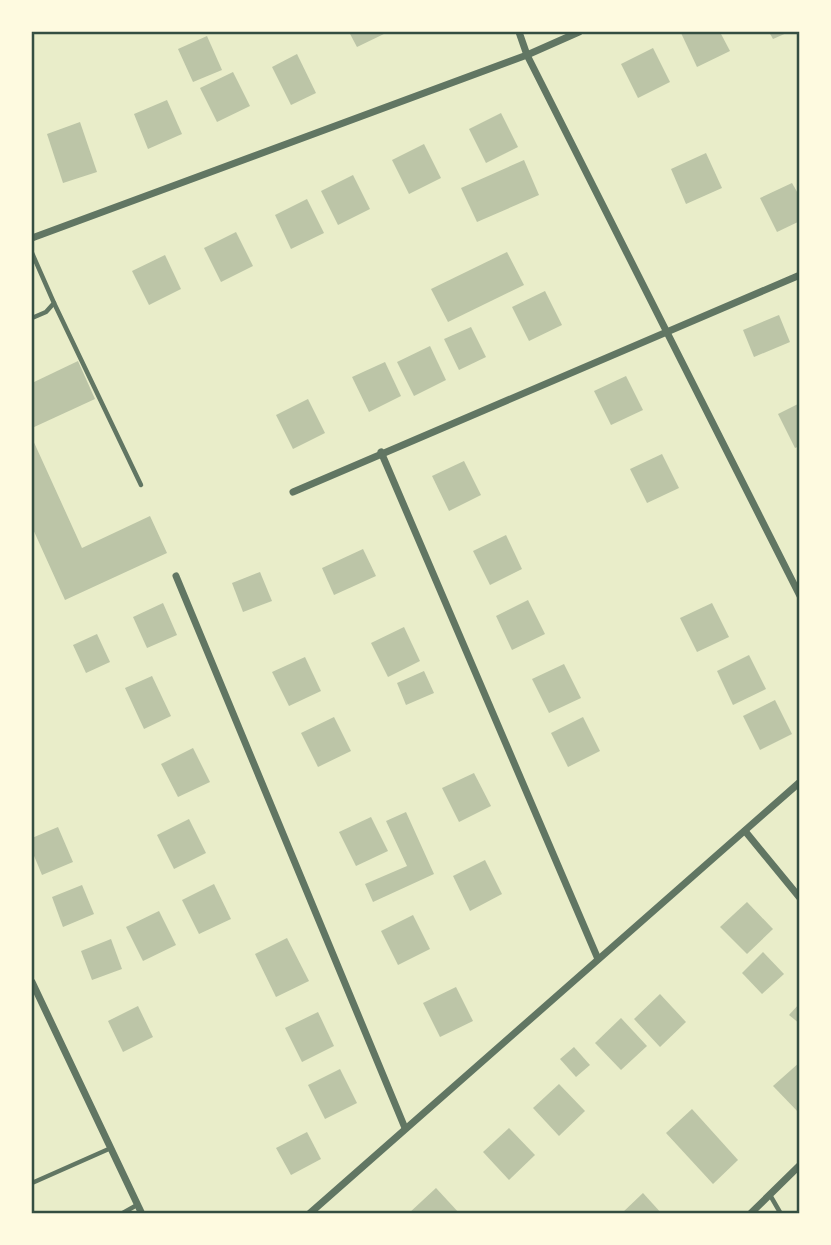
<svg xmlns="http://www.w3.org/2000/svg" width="831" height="1245" font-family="Ubuntu,sans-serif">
  <rect width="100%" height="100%" fill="#e9edc9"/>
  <!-- building -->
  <g fill="#bcc5a7">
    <polygon points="349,32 388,32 357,47"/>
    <polygon points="684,32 720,32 730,51 697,67 681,33"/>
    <polygon points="769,32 789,32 773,39"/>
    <polygon points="207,36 222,70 193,82 178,49"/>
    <polygon points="653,48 670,82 638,98 621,64"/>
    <polygon points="297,54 316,93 291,105 272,67"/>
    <polygon points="233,72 250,106 217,122 200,88"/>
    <polygon points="167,100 182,134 148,149 134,114"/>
    <polygon points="501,113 518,147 486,163 469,129"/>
    <polygon points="80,122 97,172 63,183 47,134"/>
    <polygon points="424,144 441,178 409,194 392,160"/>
    <polygon points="706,153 722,188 686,204 671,169"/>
    <polygon points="524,160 539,195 477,222 461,188"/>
    <polygon points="353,175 370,209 338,225 321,191"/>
    <polygon points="792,183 800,197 800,221 777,232 760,198"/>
    <polygon points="307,199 324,233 291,249 275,215"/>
    <polygon points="236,232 253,266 221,282 204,248"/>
    <polygon points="507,252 524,285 448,322 431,289"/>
    <polygon points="165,255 181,289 149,305 132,271"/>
    <polygon points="545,291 562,325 529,341 512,307"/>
    <polygon points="779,315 790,342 754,357 743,330"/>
    <polygon points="471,327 486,357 459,370 444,339"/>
    <polygon points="430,346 446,380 414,396 397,362"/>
    <polygon points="78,361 95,399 32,428 32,383"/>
    <polygon points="385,362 401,396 369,412 352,377"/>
    <polygon points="626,376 643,410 611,425 594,391"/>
    <polygon points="308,399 325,433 293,449 276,415"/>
    <polygon points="800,403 800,446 795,448 778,414"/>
    <polygon points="32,438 82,548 150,516 167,553 65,600 32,527"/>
    <polygon points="662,454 679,488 647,503 630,469"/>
    <polygon points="464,461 481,495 449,511 432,476"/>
    <polygon points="506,535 522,569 490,585 473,551"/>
    <polygon points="363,549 376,576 334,595 322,568"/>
    <polygon points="260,572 272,601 243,612 232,583"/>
    <polygon points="528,600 545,634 512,650 496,616"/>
    <polygon points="163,603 177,635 147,648 133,617"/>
    <polygon points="712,603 729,637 697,652 680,618"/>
    <polygon points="404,627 420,661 388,677 371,643"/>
    <polygon points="97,634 110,662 86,673 73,645"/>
    <polygon points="749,655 766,689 733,705 717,671"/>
    <polygon points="305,657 321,691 289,706 272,672"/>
    <polygon points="564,664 581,698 549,713 532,679"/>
    <polygon points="424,671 434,693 406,705 397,683"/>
    <polygon points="152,676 171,716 144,729 125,688"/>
    <polygon points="775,700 792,734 760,750 743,716"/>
    <polygon points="334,717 351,751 318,767 301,733"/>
    <polygon points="583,717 600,751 568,767 551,733"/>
    <polygon points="193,748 210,782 178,797 161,764"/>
    <polygon points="474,773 491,806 459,822 442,788"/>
    <polygon points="406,812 434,874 373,902 365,884 407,866 386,821"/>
    <polygon points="371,817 388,851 356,866 339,832"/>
    <polygon points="189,819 206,853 174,869 157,835"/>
    <polygon points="58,827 73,862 42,875 32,851 32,838"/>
    <polygon points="485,860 502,894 470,911 453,876"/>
    <polygon points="214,884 231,919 199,934 182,900"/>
    <polygon points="82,885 94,914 63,927 52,897"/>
    <polygon points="747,902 773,929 747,954 720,927"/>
    <polygon points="159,911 176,945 143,961 126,927"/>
    <polygon points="413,915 430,949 398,965 381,931"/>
    <polygon points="287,938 309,981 276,997 255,954"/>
    <polygon points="111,939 122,969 92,980 81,951"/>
    <polygon points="763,952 784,974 762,994 742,973"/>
    <polygon points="456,987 473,1021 440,1037 423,1003"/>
    <polygon points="660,994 686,1022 660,1047 634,1019"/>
    <polygon points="800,1003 800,1024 789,1015"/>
    <polygon points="138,1006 153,1037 123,1052 108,1021"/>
    <polygon points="318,1012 334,1046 302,1062 285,1028"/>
    <polygon points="621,1018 647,1046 621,1070 595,1043"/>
    <polygon points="574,1047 590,1065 576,1077 560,1059"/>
    <polygon points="800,1062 800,1114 773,1086"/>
    <polygon points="340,1069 357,1103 325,1119 308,1085"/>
    <polygon points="559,1084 585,1111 559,1136 533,1108"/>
    <polygon points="692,1109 738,1160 713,1184 666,1133"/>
    <polygon points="509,1128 535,1155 509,1180 483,1152"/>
    <polygon points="307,1132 321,1159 291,1175 276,1148"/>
    <polygon points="436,1188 460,1214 408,1214"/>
    <polygon points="643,1193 662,1214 621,1214"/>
  </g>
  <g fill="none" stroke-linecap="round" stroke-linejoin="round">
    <!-- service -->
    <g stroke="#617663" stroke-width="4.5">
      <polyline points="32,253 54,303 46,312 32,318"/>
      <polyline points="54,303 141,485"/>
      <polyline points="32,1183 111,1148"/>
      <polyline points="770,1195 781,1214"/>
      <polyline points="121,1214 137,1205"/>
    </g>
    <!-- minor -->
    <g stroke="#617663" stroke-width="7">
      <polyline points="519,32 527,55 800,596"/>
      <polyline points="32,238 527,55 579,32"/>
      <polyline points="381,452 598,959"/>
      <polyline points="293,492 800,275"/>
      <polyline points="176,576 405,1128"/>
      <polyline points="745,831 800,898"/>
      <polyline points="32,982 142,1214"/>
      <polyline points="309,1214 800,782"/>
      <polyline points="750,1214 800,1165"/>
    </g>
  </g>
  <!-- border -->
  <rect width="831" height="1245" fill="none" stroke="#fefae0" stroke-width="66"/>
  <rect x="33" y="33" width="765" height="1179" fill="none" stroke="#344e41" stroke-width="2.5"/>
</svg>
